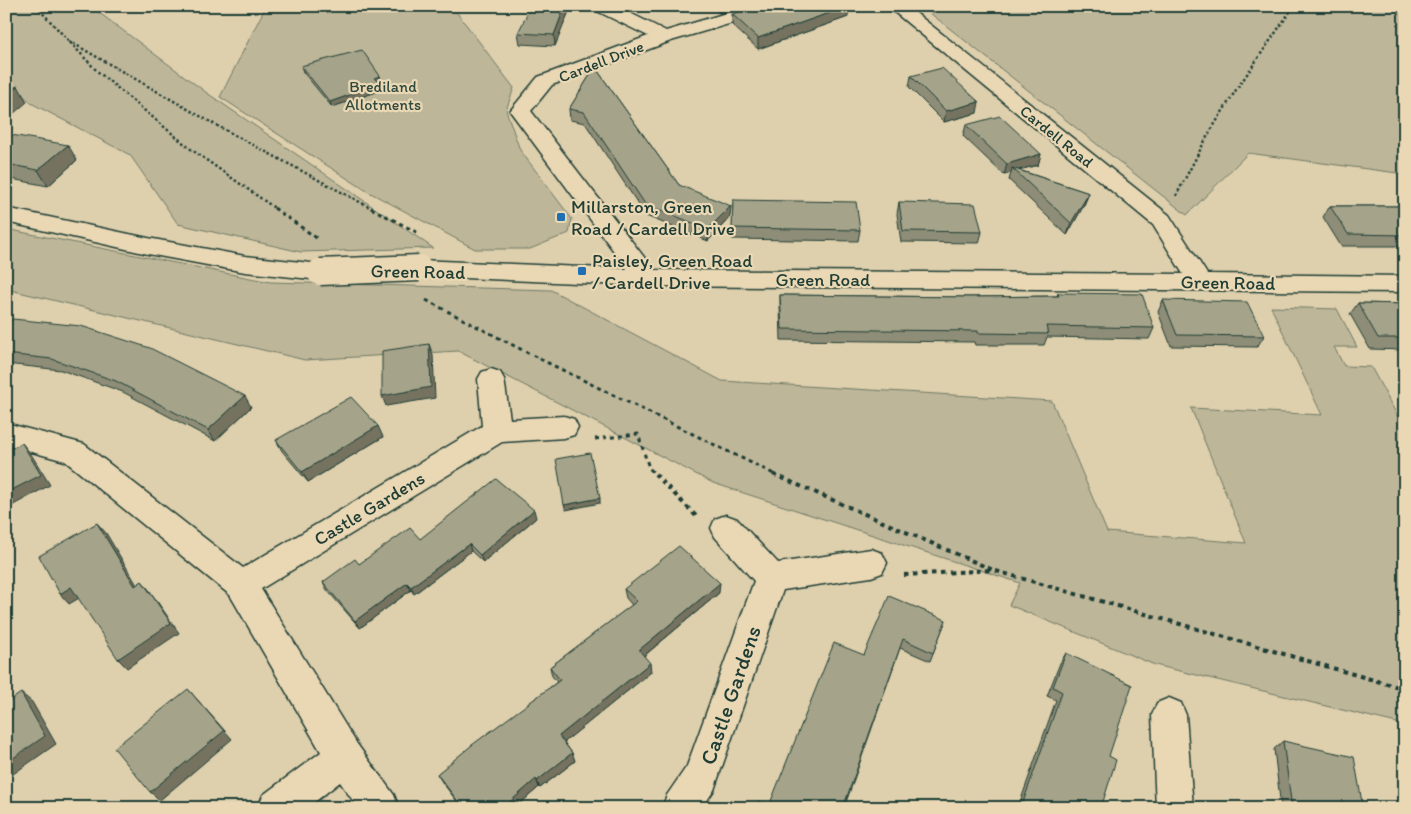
<svg xmlns="http://www.w3.org/2000/svg" width="1411" height="814" font-family="Itim,sans-serif">
  <rect width="100%" height="100%" fill="#decfad"/>
  <filter id="ink" filterUnits="userSpaceOnUse"><feTurbulence type="fractalNoise" baseFrequency=".02" numOctaves="2"/><feDisplacementMap in="SourceGraphic" scale="10" xChannelSelector="R" yChannelSelector="G"/><feConvolveMatrix kernelMatrix="1 2 1 2 8 2 1 2 1" color-interpolation-filters="sRGB"/></filter>
  <g filter="url(#ink)">
    <!-- green -->
    <g fill="#beb699" stroke="#6e7a66">
      <polygon points="6,6 90,6 207,93 433,248 301,252 178,224 130,155 31,103 6,79"/>
      <polygon points="266,6 452,6 514,88 506,110 520,150 572,219 569,233 530,249 475,249 367,191 220,97"/>
      <polygon points="921,6 1405,6 1405,174 1248,153 1187,215"/>
      <polygon points="6,229 270,282 551,290 722,381 1052,401 1107,532 1246,543 1191,408 1322,415 1271,307 1337,309 1357,347 1334,347 1344,366 1371,367 1398,417 1405,418 1405,725 1155,665 1009,605 1020,583 713,483 458,351 305,360 6,289"/>
    </g>
    <g fill="none" stroke-linecap="round" stroke-linejoin="round">
      <!-- minor casing -->
      <g stroke="#1f3d34" stroke-width="3">
        <g id="minor">
          <polygon points="592,6 616,6 666,31 750,6 780,6 777,10 671,41 552,85 531,111 654,270 1183,274 1153,225 887,6 907,6 1169,215 1207,274 1405,276 1405,292 647,286 419,276 410,274 407,268 410,262 419,260 627,269 510,111 538,77 648,36 595,10"/>
          <polygon points="6,208 148,238 245,256 320,264 329,266 332,272 329,278 320,280 245,272 148,254 6,222"/>
          <polygon points="491,369 500,372 504,379 510,419 564,416 574,419 578,427 574,435 564,438 502,442 261,589 357,744 394,795 399,808 358,808 340,782 307,808 258,808 263,795 321,752 230,595 65,461 6,445 6,423 84,444 243,568 482,426 478,379 482,372"/>
          <polygon points="726,515 737,519 778,563 871,549 882,553 887,563 882,573 871,577 783,590 714,790 702,808 662,808 667,795 687,766 754,581 715,537 711,528 715,519"/>
          <polygon points="1169,698 1181,703 1186,715 1193,808 1156,808 1152,715 1157,703"/>
        </g>
      </g>
      <!-- path-far2 -->
      <g stroke="#1f3d34" stroke-width="2.5" stroke-dasharray="2.5 2.5" stroke-linecap="butt">
        <polyline points="36,6 97,71 192,150 276,209"/>
        <polyline points="69,41 214,124 373,209"/>
        <polyline points="1176,196 1208,135 1236,90 1294,6"/>
      </g>
      <!-- path-far1 -->
      <g stroke="#1f3d34" stroke-width="3" stroke-dasharray="4 4" stroke-linecap="butt">
        <polyline points="274,208 318,239"/>
        <polyline points="371,208 420,234"/>
        <polyline points="426,300 530,354 776,475"/>
        <polyline points="595,439 638,434 649,468 656,475"/>
      </g>
      <!-- path -->
      <g stroke="#1f3d34" stroke-width="4" stroke-dasharray="4.5 4.5" stroke-linecap="butt">
        <polyline points="655,474 696,516"/>
        <polyline points="773,474 993,570 1405,689"/>
        <polyline points="904,575 992,570"/>
      </g>
      <!-- minor -->
      <use href="#minor" fill="#ead8b5" fill-rule="evenodd"/>
      <!-- minor-bridge casing -->
      <g stroke="#1f3d34" stroke-width="29" stroke-linecap="butt">
        <polyline id="minor-bridge" points="320,272 419,268"/>
      </g>
      <!-- minor-bridge -->
      <use href="#minor-bridge" stroke="#ead8b5" stroke-width="26"/>
    </g>
    <!-- wall -->
    <g fill="#8e8d77" stroke="#1f3d34">
      <polygon points="571,6 555,46 520,44 518,33"/>
      <polygon points="711,6 743,6 719,13"/>
      <polygon points="732,14 848,17 758,49 732,25"/>
      <polygon points="301,66 380,76 382,82 379,83 382,90 332,107 303,72"/>
      <polygon points="595,67 679,185 730,217 708,241 646,216 585,123 570,120 569,109"/>
      <polygon points="911,76 977,113 944,122 909,87"/>
      <polygon points="966,125 1041,154 1038,165 1019,170 1089,193 1084,205 1067,235 1009,180 1011,173 1004,175 963,136"/>
      <polygon points="6,134 77,160 48,186 6,178"/>
      <polygon points="733,200 860,230 858,241 732,239"/>
      <polygon points="899,202 982,232 979,243 901,242 897,214"/>
      <polygon points="1330,206 1405,206 1405,246 1341,246 1323,217"/>
      <polygon points="1058,293 1154,328 1149,339 1047,337 1044,345 975,345 974,342 781,340 780,306 780,295 969,297 1057,296"/>
      <polygon points="1163,300 1264,336 1257,347 1171,346 1158,312"/>
      <polygon points="1358,303 1405,304 1405,350 1370,349 1350,314"/>
      <polygon points="6,327 251,407 215,441 123,392 61,370 6,364"/>
      <polygon points="383,437 308,482 282,451 276,440"/>
      <polygon points="536,518 483,562 471,551 414,594 411,590 360,628 327,590 323,582 359,564 420,539"/>
      <polygon points="624,589 719,593 644,656 651,672 564,742 572,753 575,761 540,788 539,787 515,808 462,808 442,782 437,774 557,682 552,676 550,667 632,605 626,598"/>
      <polygon points="946,620 930,661 900,648 844,808 755,808 769,806 864,655"/>
      <polygon points="1066,653 1109,756 1101,808 1018,808 1056,700 1047,696 1060,663"/>
      <polygon points="1283,741 1363,808 1281,808 1274,749"/>
    </g>
    <!-- shaded-wall -->
    <g fill="#747361" stroke="#1f3d34">
      <polygon points="565,6 571,6 555,46 554,35"/>
      <polygon points="719,6 743,6 719,13"/>
      <polygon points="849,6 848,17 758,49 758,38"/>
      <polygon points="380,76 382,82 376,83 374,78"/>
      <polygon points="380,84 382,90 332,107 330,102"/>
      <polygon points="18,86 27,102 6,120 6,96"/>
      <polygon points="979,102 977,113 944,122 946,111"/>
      <polygon points="68,145 77,160 48,186 38,170"/>
      <polygon points="1041,154 1038,165 1015,171 1012,168 1011,173 1004,175 1007,164"/>
      <polygon points="1089,193 1084,205 1067,235 1071,223"/>
      <polygon points="731,206 730,217 708,241 708,229"/>
      <polygon points="429,344 433,355 435,398 386,406 382,396"/>
      <polygon points="245,396 251,407 215,441 208,430"/>
      <polygon points="378,426 383,437 308,482 302,472"/>
      <polygon points="22,443 31,454 50,485 6,509 6,493"/>
      <polygon points="600,498 600,503 566,510 564,505"/>
      <polygon points="534,510 536,518 483,562 480,555"/>
      <polygon points="97,523 106,533 143,595 135,586"/>
      <polygon points="469,544 471,551 414,594 411,587"/>
      <polygon points="142,581 150,591 179,633 127,668 118,659"/>
      <polygon points="407,583 411,590 360,628 355,621"/>
      <polygon points="720,583 719,593 640,659 639,650"/>
      <polygon points="71,587 81,597 69,604 60,594"/>
      <polygon points="650,663 651,672 562,744 559,736"/>
      <polygon points="188,689 232,739 160,800 150,792"/>
      <polygon points="21,693 32,702 56,744 6,779 6,763"/>
      <polygon points="572,753 575,761 540,788 537,781"/>
      <polygon points="536,779 539,787 515,808 503,808"/>
    </g>
    <!-- building -->
    <g fill="#a5a48a" stroke="#1f3d34">
      <polygon points="531,6 565,6 554,35 518,33"/>
      <polygon points="761,6 849,6 758,38 732,14"/>
      <polygon points="362,50 380,76 374,78 380,84 330,102 301,66"/>
      <polygon points="595,67 679,185 731,206 708,229 645,204 584,112 569,109"/>
      <polygon points="942,68 979,102 946,111 911,76"/>
      <polygon points="18,86 6,96 6,90"/>
      <polygon points="1000,116 1041,154 1007,164 966,125"/>
      <polygon points="6,134 68,145 38,170 6,164"/>
      <polygon points="1012,168 1089,193 1071,223"/>
      <polygon points="733,200 856,202 860,230 732,228"/>
      <polygon points="899,202 975,204 982,232 903,231"/>
      <polygon points="1330,206 1405,206 1405,235 1348,234"/>
      <polygon points="1058,293 1142,294 1154,328 1046,326 1048,334 978,333 978,331 782,329 780,295 969,297 1059,296"/>
      <polygon points="1163,300 1247,302 1264,336 1177,335"/>
      <polygon points="1358,303 1405,304 1405,338 1378,338"/>
      <polygon points="13,319 81,326 150,348 245,396 208,430 116,381 52,359 6,354 6,327"/>
      <polygon points="429,344 431,387 382,396 382,351"/>
      <polygon points="351,397 378,426 302,472 276,440"/>
      <polygon points="22,443 41,475 6,493 6,451"/>
      <polygon points="590,453 600,498 564,505 556,459"/>
      <polygon points="496,479 534,510 480,555 469,544 411,587 407,583 355,621 323,582 355,559 359,564 410,528 420,539"/>
      <polygon points="97,523 135,586 142,581 171,623 118,659 71,587 60,594 39,556"/>
      <polygon points="679,546 720,583 639,650 650,663 559,736 572,753 537,781 536,779 503,808 463,808 437,774 472,745 560,680 550,667 637,601 624,589"/>
      <polygon points="889,596 946,620 933,653 903,639 843,808 839,808 833,805 833,808 755,808 758,801 769,806 834,643 864,655"/>
      <polygon points="1066,653 1132,685 1109,756 1116,760 1101,808 1021,808 1062,692 1053,687"/>
      <polygon points="188,689 224,731 150,792 114,748"/>
      <polygon points="21,693 45,736 6,763 6,703"/>
      <polygon points="1283,741 1354,757 1363,808 1292,808"/>
    </g>
  </g>
  <!-- markers -->
  <g fill="#1f6fb2" stroke="#ead8b5" stroke-width="2">
    <rect x="556" y="212" width="10" height="10" rx="2.5"/>
    <rect x="577" y="266" width="10" height="10" rx="2.5"/>
  </g>
  <g text-anchor="middle" stroke-width="4.5" stroke-linejoin="round" paint-order="stroke">
    <!-- far-street labels -->
    <g font-size="16" fill="#1f3d34" stroke="#ead8b5">
      <text transform="translate(601 61) rotate(-21)" y="6">Cardell Drive</text>
      <text transform="translate(1057 136) rotate(39)" y="6">Cardell Road</text>
    </g>
    <!-- far-park labels -->
    <g font-size="16" fill="#2f493e" stroke="#ead8b5">
      <text x="383" y="92">Brediland<tspan x="383" dy="18">Allotments</tspan></text>
    </g>
    <!-- poi labels -->
    <g font-size="19" fill="#1f3d34" stroke="#ead8b5" text-anchor="start">
      <text x="571" y="213">Millarston, Green<tspan x="571" dy="22">Road / Cardell Drive</tspan></text>
      <text x="592" y="267">Paisley, Green Road<tspan x="592" dy="22">/ Cardell Drive</tspan></text>
    </g>
    <!-- street labels -->
    <g font-size="19" fill="#1f3d34" stroke="#ead8b5">
      <text transform="translate(418 271) rotate(1)" y="7">Green Road</text>
      <text x="823" y="286">Green Road</text>
      <text transform="translate(1228 282) rotate(1)" y="7">Green Road</text>
      <text transform="translate(369 508) rotate(-31)" y="7">Castle Gardens</text>
    </g>
    <!-- near-street labels -->
    <g font-size="22" fill="#1f3d34" stroke="#ead8b5">
      <text transform="translate(730 695) rotate(-71)" y="8">Castle Gardens</text>
    </g>
  </g>
  <!-- margin -->
  <rect width="1411" height="814" fill="none" stroke="#ead8b5" stroke-width="25"/>
  <rect x="12" y="12" width="1386" height="789" fill="none" stroke="#1f3d34" stroke-width="2" filter="url(#ink)"/>
</svg>
